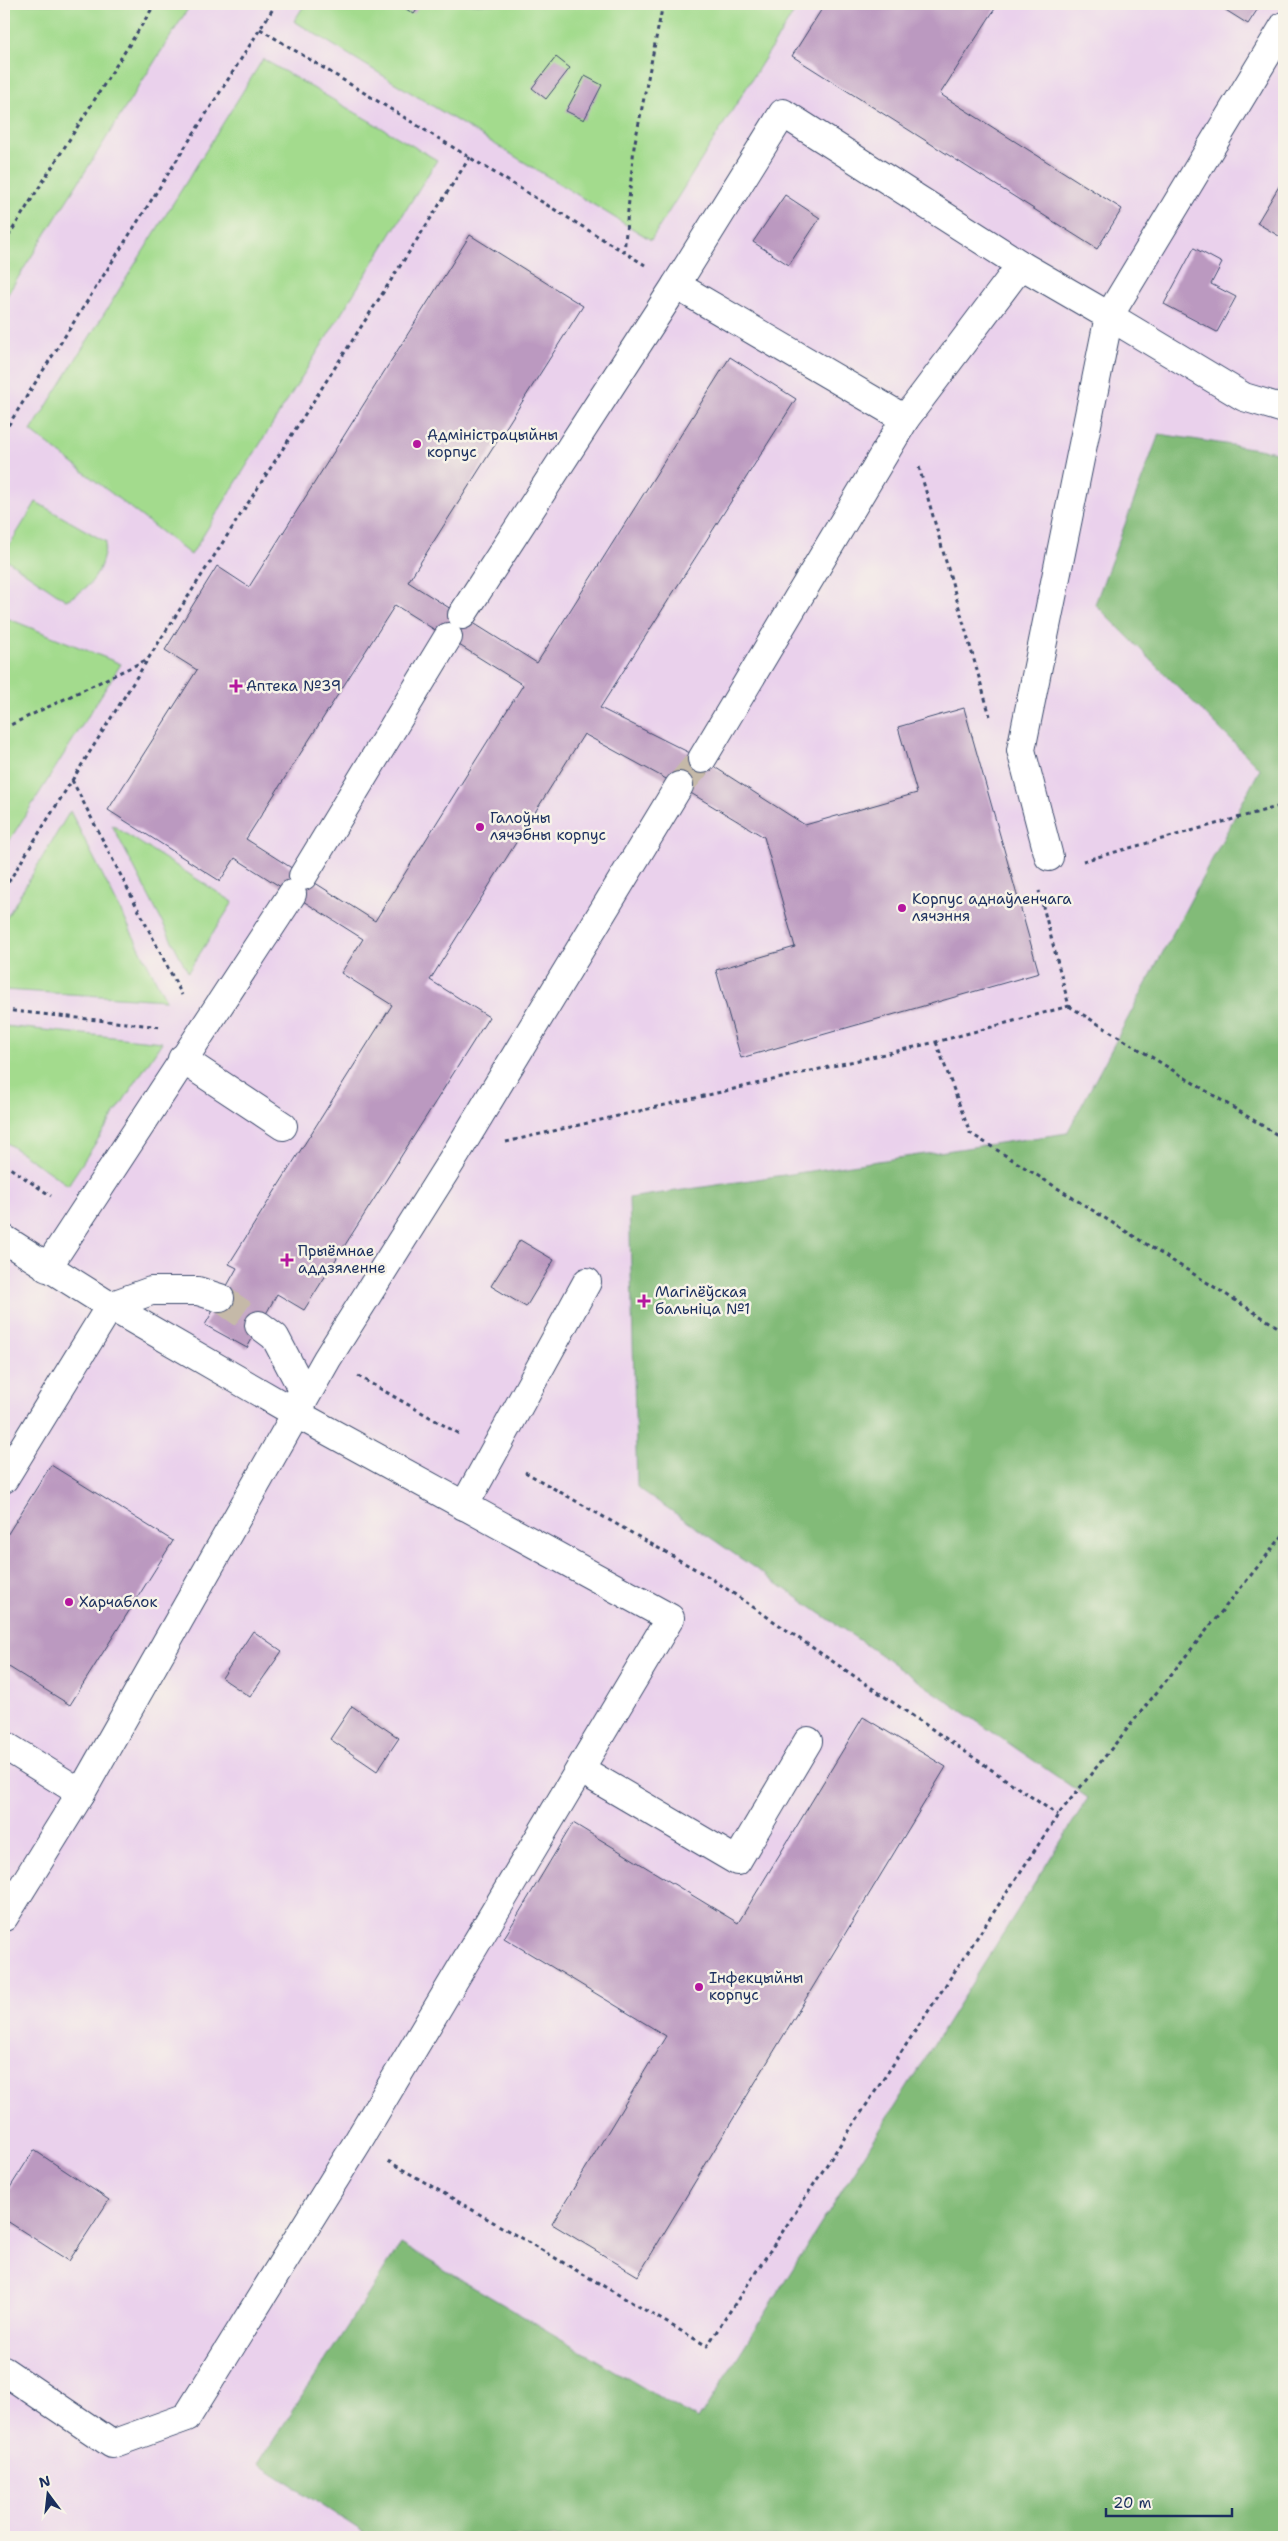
<svg xmlns="http://www.w3.org/2000/svg" width="1288" height="2541" font-family="'Shantell Sans',sans-serif">
  <rect width="100%" height="100%" fill="#f7f3e8"/>
  <filter id="ink" filterUnits="userSpaceOnUse"><feTurbulence type="fractalNoise" baseFrequency=".02" numOctaves="2"/><feDisplacementMap in="SourceGraphic" scale="10" xChannelSelector="R" yChannelSelector="G"/><feConvolveMatrix kernelMatrix="1 2 1 2 8 2 1 2 1" color-interpolation-filters="sRGB"/></filter>
  <filter id="wash" filterUnits="userSpaceOnUse"><feTurbulence type="fractalNoise" baseFrequency=".0096" numOctaves="4" result="noise"/><feDisplacementMap in="SourceGraphic" scale="20" xChannelSelector="R" yChannelSelector="G"/><feGaussianBlur stdDeviation="1.12" result="paint"/><feColorMatrix in="noise" values="0 0 0 0 0 0 0 0 0 0 0 0 0 0 0 0 0 1.4 0 .05"/><feComposite in="paint" operator="in"/></filter>
  <g filter="url(#wash)">
    <rect width="100%" height="100%" fill="#efdcbb"/>
    <!-- built -->
    <polygon fill="#ead1ec" points="191,4 1284,4 1284,2303 1124,2537 4,2537 4,300"/>
    <!-- green -->
    <g fill="#a3db8d" stroke="#5f8576">
      <polygon points="4,4 191,4 4,300"/>
      <polygon points="305,4 799,4 651,240 294,21"/>
      <polygon points="263,59 437,160 191,555 31,431"/>
      <path d="M36,502l70,40c-4,29 -12,45 -40,58l-62,-42v-4z"/>
      <polygon points="4,617 121,664 4,849"/>
      <polygon points="70,811 166,1000 4,990 4,922"/>
      <polygon points="112,825 233,902 188,972"/>
      <polygon points="4,1026 162,1042 68,1185 4,1141"/>
    </g>
    <!-- forest -->
    <polygon fill="#82bb78" stroke="#4e756b" points="1159,434 1284,453 1284,2537 371,2537 258,2464 401,2244 698,2420 1088,1798 637,1487 629,1198 1067,1133 1260,769 1095,604"/>
    <g id="blocks">
      <!-- building -->
      <g fill="#bb99c0" fill-rule="evenodd">
        <polygon points="398,4 421,4 414,14"/>
        <polygon points="825,4 998,4 940,94 1122,209 1097,249 792,56"/>
        <polygon points="1216,4 1261,4 1248,24"/>
        <polygon points="556,57 570,68 546,99 532,88"/>
        <polygon points="585,76 602,85 584,120 566,111"/>
        <polygon points="1284,178 1284,239 1257,223"/>
        <polygon points="785,195 820,218 789,265 753,242"/>
        <path d="M470,235l113,71 -175,276 129,81 193,-306 66,42 -196,309 102,51 103,66 112,-32 -19,-66 66,-19 75,265 -298,85 -25,-88 79,-23 -31,-110 -85,-51 -95,-52 -154,246 59,37 -185,293 -27,-16 -30,54 -42,-23 32,-57 -8,-4 163,-259 -51,-32 22,-34 -128,-81 -15,23 -112,-71 89,-140 -32,-20 52,-84 32,21zM395,605l128,80 -148,236 -129,-82z"/>
        <polygon points="1194,248 1222,263 1211,284 1236,297 1217,332 1164,304"/>
        <polygon points="520,1240 554,1260 526,1307 491,1286"/>
        <polygon points="51,1465 173,1541 70,1705 4,1664 4,1540"/>
        <polygon points="253,1631 282,1651 250,1697 222,1678"/>
        <polygon points="352,1706 399,1738 377,1771 330,1739"/>
        <polygon points="863,1717 946,1767 638,2276 552,2224 666,2036 504,1938 573,1823 738,1923"/>
        <polygon points="34,2150 109,2200 69,2261 4,2219 4,2197"/>
      </g>
    </g>
  </g>
  <g filter="url(#ink)">
    <use href="#blocks" fill-opacity="0" stroke="#3b496c" stroke-width="1"/>
    <g fill="none" stroke-linecap="round" stroke-linejoin="round">
      <!-- minor-tunnel -->
      <g stroke="#c5b9a8" stroke-width="28" stroke-dasharray="28 14" stroke-linecap="butt">
        <polyline points="679,786 702,759"/>
        <polyline points="220,1298 259,1325"/>
      </g>
      <!-- minor casing -->
      <g stroke="#3b496c" stroke-width="30">
        <g id="minor">
          <polyline points="676,285 783,113 1021,265"/>
          <polyline points="462,615 676,285 905,419"/>
          <polyline points="702,759 905,419 1021,265 1109,316 1284,26"/>
          <polyline points="1049,857 1021,750 1109,316 1244,397 1284,409"/>
          <polyline points="303,876 448,637"/>
          <polyline points="182,1059 283,1126"/>
          <polyline points="4,1239 110,1306 297,1414 670,1618 357,2143 187,2417 112,2444 4,2371"/>
          <polyline points="47,1268 292,894"/>
          <polyline points="259,1325 275,1337 298,1381 302,1394 298,1412"/>
          <polyline points="4,1479 110,1306 151,1291 198,1291 220,1298"/>
          <polyline points="464,1506 587,1282"/>
          <polyline points="4,1745 81,1793"/>
          <polyline points="580,1769 737,1861 808,1741"/>
          <polyline points="4,1917 81,1793 327,1359 456,1154 679,786"/>
        </g>
      </g>
      <!-- path -->
      <g stroke="#3b496c" stroke-width="3" stroke-dasharray="4 4" stroke-linecap="butt">
        <polyline points="260,29 645,265"/>
        <polyline points="4,243 155,4"/>
        <polyline points="624,253 634,147 663,4"/>
        <polyline points="4,432 276,4"/>
        <polyline points="919,467 990,716"/>
        <polyline points="4,728 148,659"/>
        <polyline points="72,780 182,995"/>
        <polyline points="1083,861 1284,805"/>
        <polyline points="4,889 148,659 470,157"/>
        <polyline points="1069,1006 1284,1139"/>
        <polyline points="4,1010 162,1027"/>
        <polyline points="936,1042 970,1133 1284,1331"/>
        <polyline points="506,1142 936,1042 1069,1006 1039,891"/>
        <polyline points="4,1164 51,1196"/>
        <polyline points="358,1376 461,1435"/>
        <polyline points="525,1472 709,1577 1058,1815"/>
        <polyline points="388,2161 707,2346 1058,1815 1284,1534"/>
      </g>
      <!-- minor -->
      <use href="#minor" stroke="#fff" stroke-width="28"/>
    </g>
  </g>
  <!-- markers -->
  <g fill="#b5179e" stroke="#f7f3e8" stroke-width="2">
    <circle cx="417" cy="444" r="5"/>
    <path d="M233.5 678.5h5v5h5v5h-5v5h-5v-5h-5v-5h5z"/>
    <circle cx="480" cy="827" r="5"/>
    <circle cx="902" cy="908" r="5"/>
    <path d="M284.5 1252.5h5v5h5v5h-5v5h-5v-5h-5v-5h5z"/>
    <path d="M641.5 1293.5h5v5h5v5h-5v5h-5v-5h-5v-5h5z"/>
    <circle cx="69" cy="1602" r="5"/>
    <circle cx="699" cy="1987" r="5"/>
  </g>
  <g text-anchor="middle" stroke-width="5" stroke-linejoin="round" paint-order="stroke">
    <!-- poi labels -->
    <g font-size="15" fill="#1b2f5e" stroke="#f7f3e8" text-anchor="start">
      <text x="427" y="440">Адміністрацыйны<tspan x="427" dy="17">корпус</tspan></text>
      <text x="246" y="691">Аптека №39</text>
      <text x="490" y="823">Галоўны<tspan x="490" dy="17">лячэбны корпус</tspan></text>
      <text x="912" y="904">Корпус аднаўленчага<tspan x="912" dy="17">лячэння</tspan></text>
      <text x="298" y="1256">Прыёмнае<tspan x="298" dy="17">аддзяленне</tspan></text>
      <text x="655" y="1297">Магілёўская<tspan x="655" dy="17">бальніца №1</tspan></text>
      <text x="79" y="1607">Харчаблок</text>
      <text x="709" y="1983">Інфекцыйны<tspan x="709" dy="17">корпус</tspan></text>
    </g>
  </g>
  <!-- margin -->
  <rect width="1288" height="2541" fill="none" stroke="#f7f3e8" stroke-width="20"/>
  <!-- north arrow -->
  <g transform="translate(48 2494) rotate(345)" stroke="#f7f3e8" stroke-width="4" paint-order="stroke">
  <path d="M0-4L9 19L0 12L-9 19Z" fill="#1b2f5e"/>
  <text y="-8" font-size="14" font-weight="bold" text-anchor="middle" fill="#1b2f5e">N</text>
  </g>
  <!-- scale -->
  <path d="M1106 2508v8h126v-8" fill="none" stroke="#1b2f5e" stroke-width="2.5"/>
  <text x="1113" y="2508" font-size="15" fill="#1b2f5e" stroke="#f7f3e8" stroke-width="4" paint-order="stroke">20 m</text>
</svg>
